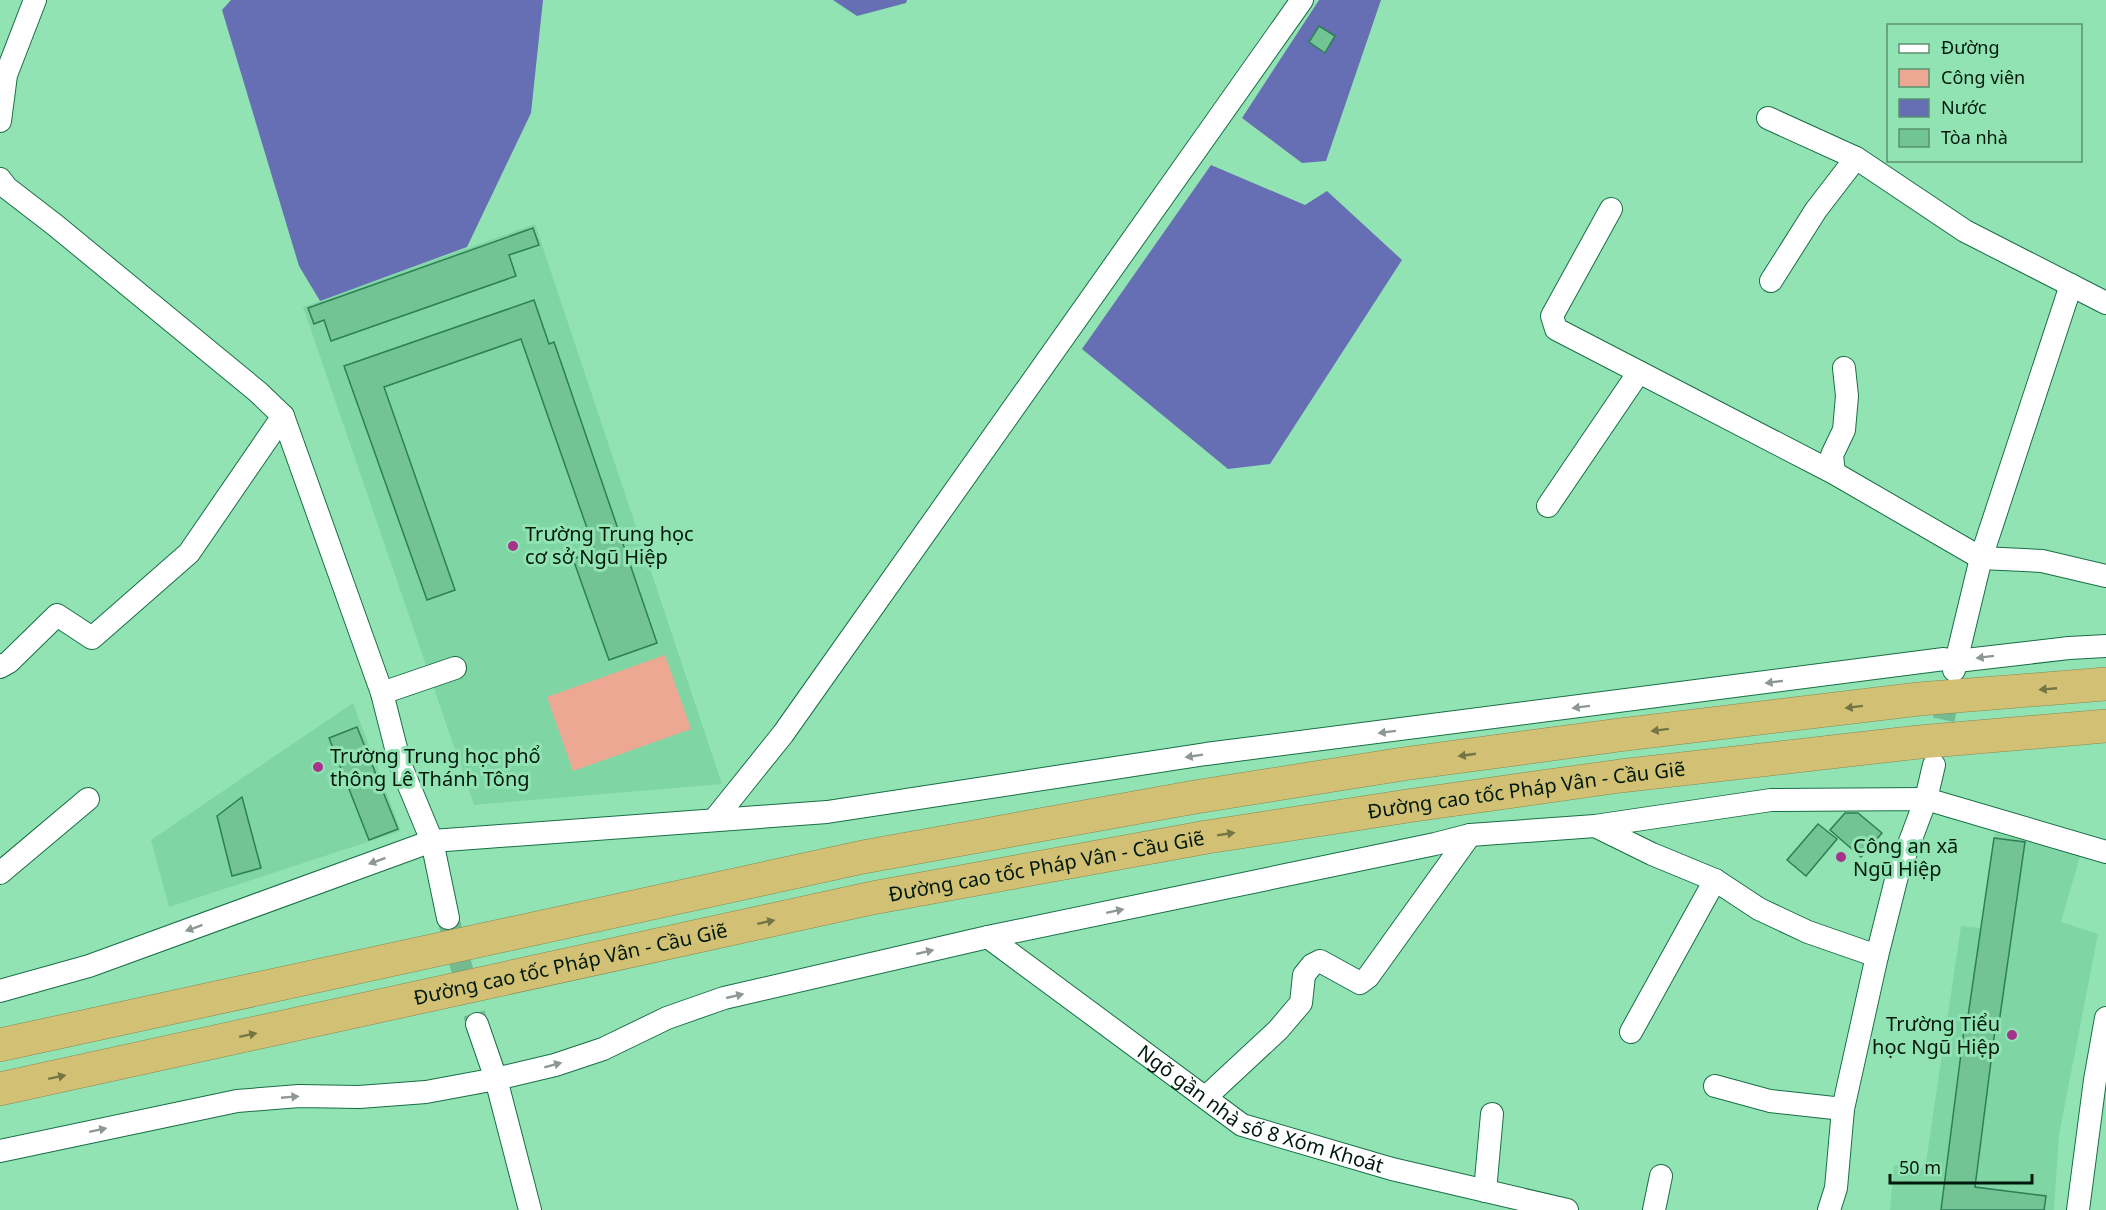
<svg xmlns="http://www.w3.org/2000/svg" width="2106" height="1210" font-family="'Noto Sans',sans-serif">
  <rect width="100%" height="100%" fill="#92e3b3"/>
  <!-- built -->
  <g fill="#7fd6a4">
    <polygon points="535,224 722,784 474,805 303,307"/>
    <polygon points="353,703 401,831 169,907 151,840"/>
    <polygon points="1995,833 2081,853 2061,922 2098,934 2059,1135 2054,1210 1890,1210 1894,1165 1925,1169 1961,926 1981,928"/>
  </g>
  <!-- green -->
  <polygon fill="#eda893" points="665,655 691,729 573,771 547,697"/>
  <!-- water -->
  <g fill="#676fb4">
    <polygon points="231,0 543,0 531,113 467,247 320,301 299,266 222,10"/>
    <polygon points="833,0 907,0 906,3 857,16"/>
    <polygon points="1319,0 1381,0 1326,161 1302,163 1242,118"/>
    <polygon points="1211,165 1305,205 1327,191 1402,260 1270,464 1228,469 1082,349"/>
  </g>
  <!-- building -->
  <g fill="#72c495" stroke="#2d7f55" stroke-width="1.5">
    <polygon points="1319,26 1335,36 1325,53 1309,42"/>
    <polygon points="533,228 539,245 509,255 516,276 331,341 324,320 314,324 308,308"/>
    <polygon points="534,300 549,344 554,342 657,643 609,660 573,559 595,551 521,339 384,387 455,590 427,600 344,366"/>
    <polygon points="357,727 398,829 369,840 329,738"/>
    <polygon points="242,797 261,868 232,876 217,816"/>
    <polygon points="1845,813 1858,813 1882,833 1861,857 1830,830"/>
    <polygon points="1818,824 1837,839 1806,876 1787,860"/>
    <polygon points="1994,838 2025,842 1998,1030 1995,1030 1975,1187 2046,1196 2044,1210 1941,1210 1964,1030 1966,1030"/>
  </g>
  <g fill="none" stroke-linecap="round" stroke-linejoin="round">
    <!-- minor-tunnel -->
    <g stroke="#75bb92" stroke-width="22" stroke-dasharray="22 11" stroke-linecap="butt">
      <polyline points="1937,752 1951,684"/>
      <polyline points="448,918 477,1024"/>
    </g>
    <!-- minor casing -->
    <g stroke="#186f46" stroke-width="24">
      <g id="minor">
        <polyline points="1768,118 1856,158 1965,231 2106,303"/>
        <polyline points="0,121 6,75 35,0"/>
        <polyline points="0,179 7,188 55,225 258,392 283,416 382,693 400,764 432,841 448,918"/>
        <polyline points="1611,209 1552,316 1556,329 1834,473 1981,558 2042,561 2106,576"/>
        <polyline points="1771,281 1816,210 1856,158"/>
        <polyline points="1834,473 1832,455 1844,430 1847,396 1844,368"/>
        <polyline points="1548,506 1639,372"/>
        <polyline points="0,667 9,662 57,615 92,638 189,553 283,416"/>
        <polyline points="1954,670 1981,558 2071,285"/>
        <polyline points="382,693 455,668"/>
        <polyline points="714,820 783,734 1302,0"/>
        <polyline points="1595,826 1652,854 1715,880 1759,909 1808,932 1877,956"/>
        <polyline points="0,873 88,799"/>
        <path id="s1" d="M988,937l254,188 150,44 175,41"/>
        <polyline points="0,991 89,966 432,841 827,812 1206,754 1944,659 1957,661 2069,648 2106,646"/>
        <polyline points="477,1024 496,1079 530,1210"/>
        <polyline points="1631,1032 1715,880"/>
        <polyline points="1715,1086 1770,1101 1843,1109"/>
        <polyline points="1207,1096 1278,1030 1301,1003 1304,975 1312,965 1320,961 1360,983 1368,977 1470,835"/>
        <polyline points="0,1151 237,1101 299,1096 359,1097 426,1092 496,1079 555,1065 603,1049 667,1018 724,998 988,937 1435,844 1470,835 1595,826 1771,800 1926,799 2106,852"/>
        <polyline points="1485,1191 1492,1114"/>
        <polyline points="1654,1210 1661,1176"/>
        <polyline points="1829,1210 1836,1188 1843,1109 1877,956 1897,876 1926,799 1934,765"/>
        <polyline points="2078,1210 2095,1080 2106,1018"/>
      </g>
    </g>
    <!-- highway casing -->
    <g stroke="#898650" stroke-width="34">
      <g id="highway">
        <polyline points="0,1045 863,857 1195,797 1403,764 1619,735 1919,699 2106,684"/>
        <path id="s2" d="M0,1089l872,-191 335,-61 207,-32 206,-29 299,-34 187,-16"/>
      </g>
    </g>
    <!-- minor -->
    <use href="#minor" stroke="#fff" stroke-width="22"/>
    <!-- highway -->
    <use href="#highway" stroke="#d2c174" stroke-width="33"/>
  </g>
  <!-- one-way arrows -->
  <defs><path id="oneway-solid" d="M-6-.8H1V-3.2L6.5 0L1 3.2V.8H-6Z" transform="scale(1.5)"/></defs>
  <g fill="#8d9892">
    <use href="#oneway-solid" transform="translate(1985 657) rotate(173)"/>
    <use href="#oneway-solid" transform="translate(1774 682) rotate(173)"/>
    <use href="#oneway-solid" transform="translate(1581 707) rotate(173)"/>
    <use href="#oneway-solid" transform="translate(1387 732) rotate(173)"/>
    <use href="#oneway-solid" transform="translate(1194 756) rotate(171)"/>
    <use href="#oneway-solid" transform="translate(377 861) rotate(160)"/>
    <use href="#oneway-solid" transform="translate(1115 911) rotate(-12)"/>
    <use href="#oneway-solid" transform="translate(194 928) rotate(160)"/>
    <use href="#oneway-solid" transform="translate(925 952) rotate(-13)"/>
    <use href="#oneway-solid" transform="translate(735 996) rotate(-13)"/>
    <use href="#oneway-solid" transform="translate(553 1065) rotate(-15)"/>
    <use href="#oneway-solid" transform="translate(290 1097) rotate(-5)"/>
    <use href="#oneway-solid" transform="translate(98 1130) rotate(-12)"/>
  </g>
  <g fill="#747545">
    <use href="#oneway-solid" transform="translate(2048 689) rotate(175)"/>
    <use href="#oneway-solid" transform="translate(1854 707) rotate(173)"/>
    <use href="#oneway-solid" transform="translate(1660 730) rotate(173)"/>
    <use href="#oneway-solid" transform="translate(1467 755) rotate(172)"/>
    <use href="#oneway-solid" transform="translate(1226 834) rotate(-9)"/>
    <use href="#oneway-solid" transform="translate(766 922) rotate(-12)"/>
    <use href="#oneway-solid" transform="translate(248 1035) rotate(-12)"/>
    <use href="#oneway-solid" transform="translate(57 1077) rotate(-12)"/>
  </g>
  <!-- markers -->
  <g fill="#a5328d" stroke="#92e3b3" stroke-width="2">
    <circle cx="513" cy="546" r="6"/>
    <circle cx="318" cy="767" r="6"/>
    <circle cx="1841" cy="857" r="6"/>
    <circle cx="2012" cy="1035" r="6"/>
  </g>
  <g text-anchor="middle" stroke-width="6" stroke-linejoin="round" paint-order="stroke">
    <!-- poi labels -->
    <g font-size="20" fill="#01190c" stroke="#92e3b3" text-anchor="start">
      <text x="525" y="541">Trường Trung học<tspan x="525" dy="23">cơ sở Ngũ Hiệp</tspan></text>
      <text x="330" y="763">Trường Trung học phổ<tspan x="330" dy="23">thông Lê Thánh Tông</tspan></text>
      <text x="1853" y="853">Công an xã<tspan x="1853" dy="23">Ngũ Hiệp</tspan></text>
      <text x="2000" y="1031" text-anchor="end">Trường Tiểu<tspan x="2000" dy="23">học Ngũ Hiệp</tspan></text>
    </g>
    <!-- street labels -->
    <g font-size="20" fill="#01190c" stroke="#92e3b3">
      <text dy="7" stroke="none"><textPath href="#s2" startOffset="1556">Đường cao tốc Pháp Vân - Cầu Giẽ</textPath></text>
      <text dy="7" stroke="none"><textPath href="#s2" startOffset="1070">Đường cao tốc Pháp Vân - Cầu Giẽ</textPath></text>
      <text dy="7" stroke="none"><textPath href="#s2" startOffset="584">Đường cao tốc Pháp Vân - Cầu Giẽ</textPath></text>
      <text dy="7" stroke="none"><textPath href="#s1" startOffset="326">Ngõ gần nhà số 8 Xóm Khoát</textPath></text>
    </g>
  </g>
  <!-- legend -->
  <rect x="1887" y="24" width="195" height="138" fill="#92e3b3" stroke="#589270" stroke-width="1.5"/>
  <rect x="1899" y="44" width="30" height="9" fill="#ffffff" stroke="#589270" stroke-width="1.5"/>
  <text x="1941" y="54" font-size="18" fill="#01190c">Đường</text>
  <rect x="1899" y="69" width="30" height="18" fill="#eda893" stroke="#589270" stroke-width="1.5"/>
  <text x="1941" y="84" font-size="18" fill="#01190c">Công viên</text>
  <rect x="1899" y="99" width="30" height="18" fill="#676fb4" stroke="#589270" stroke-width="1.5"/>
  <text x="1941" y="114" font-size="18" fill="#01190c">Nước</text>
  <rect x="1899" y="129" width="30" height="18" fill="#72c495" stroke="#589270" stroke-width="1.5"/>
  <text x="1941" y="144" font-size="18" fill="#01190c">Tòa nhà</text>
  <!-- scale -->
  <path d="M1890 1174v9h142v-9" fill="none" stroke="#01190c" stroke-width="3"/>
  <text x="1899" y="1174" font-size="18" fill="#01190c" stroke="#92e3b3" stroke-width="4.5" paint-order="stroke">50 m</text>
</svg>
